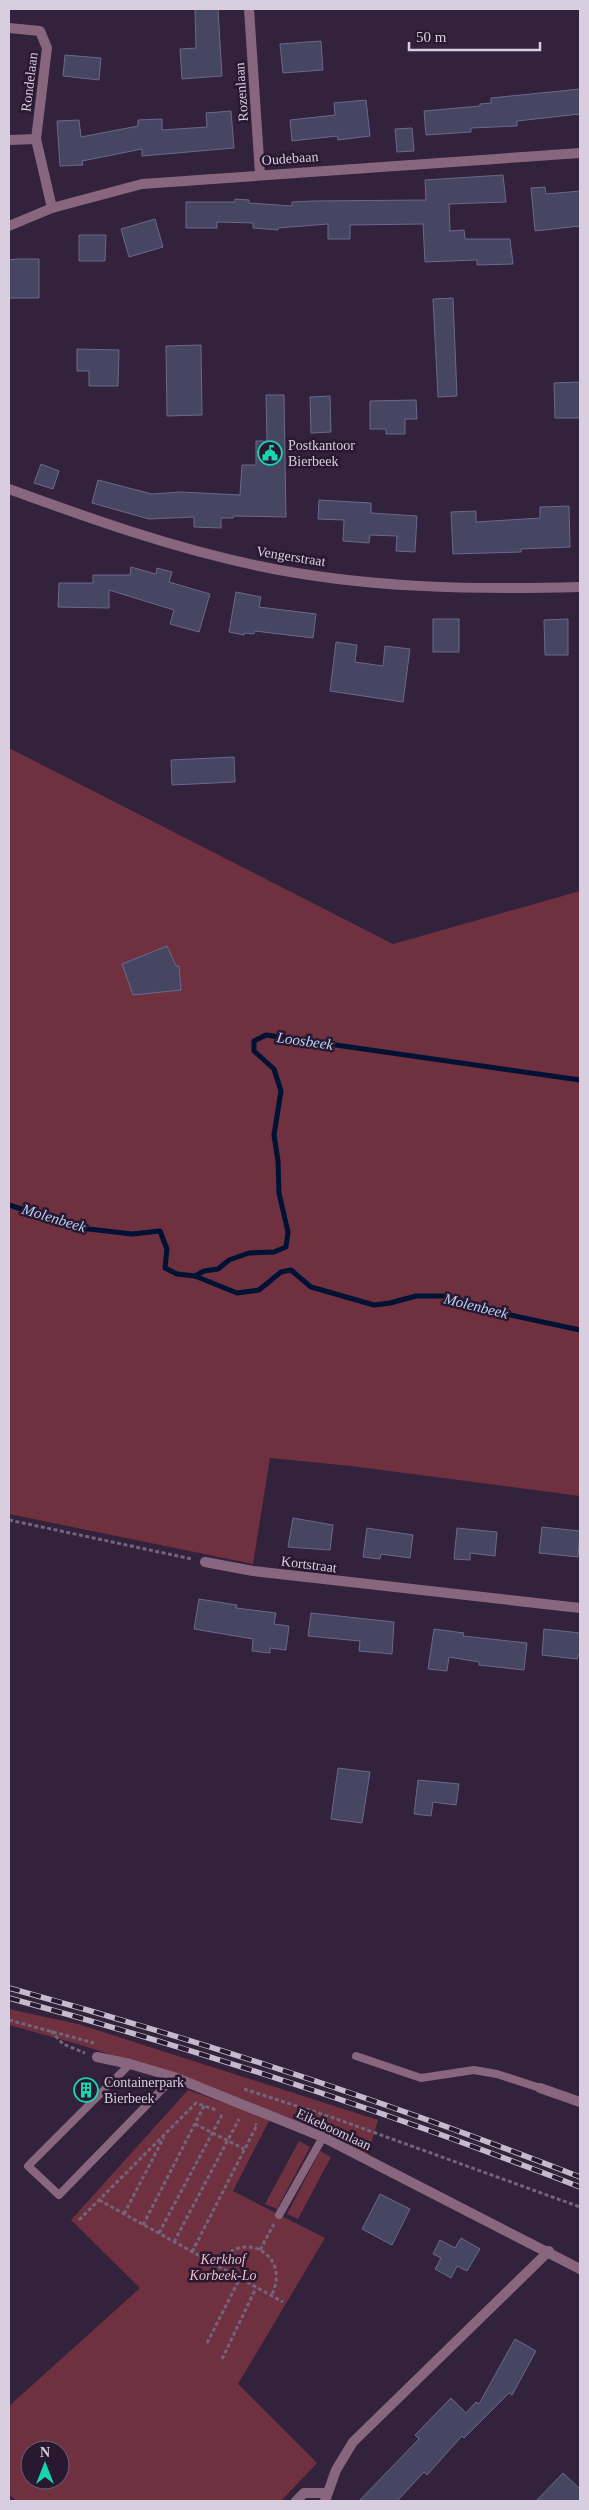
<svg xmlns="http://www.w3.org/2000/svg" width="589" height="2510" font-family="Georgia,serif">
  <rect width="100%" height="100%" fill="#32223b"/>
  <!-- green -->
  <g fill="#6f303f" fill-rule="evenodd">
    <polygon points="9,748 393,944 580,891 580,1496 351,1466 270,1458 253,1564 9,1514"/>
    <polygon points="9,2009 78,2024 378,2120 368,2155 326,2132 176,2075 74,2043 9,2025"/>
    <path d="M188,2090l82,29 -37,72 92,47 -87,146 79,79 -36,38h-265l-7,-7v-88l131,-118 -69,-68zM30,2450h30v30h-30z"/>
    <polygon points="299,2141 310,2147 277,2209 265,2204"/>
    <polygon points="320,2151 331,2157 298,2219 287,2214"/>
  </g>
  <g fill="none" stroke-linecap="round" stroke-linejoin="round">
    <!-- stream -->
    <g stroke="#001233" stroke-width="5">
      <polyline points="9,1205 80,1228 132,1234 160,1231 167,1249 165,1268 177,1274 195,1276 237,1293 259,1290 281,1272 291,1270 311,1287 374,1305 390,1303 416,1296 445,1296 487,1310 580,1330"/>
      <polyline points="195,1276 204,1271 218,1269 229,1260 249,1253 274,1252 286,1247 288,1232 279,1193 278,1161 274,1135 281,1091 274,1069 254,1051 254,1041 266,1035 580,1080"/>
    </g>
  </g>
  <!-- building -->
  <g fill="#464663" stroke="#6a6989">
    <polygon points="195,9 218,9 222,76 182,79 180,49 196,48"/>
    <polygon points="321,41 323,70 283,73 280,44"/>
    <polygon points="65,55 101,58 99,80 63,76"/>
    <polygon points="580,89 580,114 517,121 517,126 471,128 471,132 426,135 424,111 480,106 480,104 491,103 491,98"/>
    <polygon points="366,100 370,136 338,140 337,136 292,141 290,120 335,115 334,103"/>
    <polygon points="231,111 234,148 142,156 142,149 82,161 83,165 60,166 57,121 79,120 81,137 138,126 138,120 162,119 162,130 207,127 206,113"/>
    <polygon points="412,128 414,151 397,152 395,129"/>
    <polygon points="503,175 506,202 449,204 450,231 464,230 465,239 510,239 513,264 477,265 477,260 425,262 423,224 350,225 350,239 328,239 328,224 278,228 278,230 253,228 253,223 217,222 217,228 186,228 186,202 235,202 235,199 249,200 249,203 292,206 292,202 312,201 426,200 425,180"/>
    <polygon points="545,187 546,194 580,191 580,226 535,231 531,188"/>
    <polygon points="155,219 163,247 129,257 121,229"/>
    <polygon points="79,235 106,235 105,261 79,261"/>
    <polygon points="18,259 39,259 39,298 9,298 9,260"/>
    <polygon points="453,298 457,396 438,397 433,299"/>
    <polygon points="201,345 202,415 167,416 166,346"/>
    <polygon points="77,349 119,350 118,386 89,386 89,371 77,371"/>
    <polygon points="580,382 580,418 555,418 554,383"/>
    <polygon points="266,395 284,395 286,517 234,516 233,518 221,518 221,528 194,527 194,517 149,519 92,503 98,480 152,494 181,492 240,495 242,465 256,465 256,441 267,441"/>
    <polygon points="330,396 331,432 311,433 310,397"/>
    <polygon points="416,400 417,419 405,419 405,434 386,434 386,429 370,429 370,401"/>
    <polygon points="41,464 59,471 53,489 34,483"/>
    <polygon points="319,500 371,503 371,513 417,516 415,552 396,551 397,536 370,535 369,543 343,541 344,520 318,519"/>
    <polygon points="569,506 570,547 521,549 521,552 453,554 451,512 476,511 476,522 540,518 540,507"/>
    <polygon points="131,567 156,574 157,568 172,572 169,582 210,594 199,632 170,624 174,610 109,590 109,608 58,607 59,583 93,583 93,575 130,575"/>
    <polygon points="236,592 261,597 259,607 316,614 313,638 255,631 254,634 244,633 244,635 229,632"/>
    <rect x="433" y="619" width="26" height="33"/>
    <polygon points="568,619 568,655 545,655 544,620"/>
    <polygon points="336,642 357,645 355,662 383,666 385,646 410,649 403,702 330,691"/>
    <polygon points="234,757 235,782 172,785 171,760"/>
    <polygon points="167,946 176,966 179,966 181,990 133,995 122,964"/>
    <polygon points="293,1518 333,1525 330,1550 288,1547"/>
    <polygon points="542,1527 580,1531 578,1557 539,1553"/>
    <polygon points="367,1528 413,1535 410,1558 381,1554 380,1559 363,1557"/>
    <polygon points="457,1528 497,1532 495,1556 470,1553 470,1560 454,1559"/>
    <polygon points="199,1599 237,1605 236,1608 276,1613 274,1624 289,1626 286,1650 270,1648 270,1653 252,1651 253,1639 194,1629"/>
    <polygon points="311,1613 394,1622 392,1654 359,1651 360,1641 308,1636"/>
    <polygon points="434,1629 464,1633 463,1636 527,1643 524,1670 479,1665 479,1662 449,1657 447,1671 428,1669"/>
    <polygon points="544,1629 580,1633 580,1652 577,1659 542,1655"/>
    <polygon points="338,1768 370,1772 362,1823 331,1819"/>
    <polygon points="418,1780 459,1784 456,1805 433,1802 431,1816 414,1814"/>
    <polygon points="380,2194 410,2209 392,2245 362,2229"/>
    <polygon points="461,2238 480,2249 467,2271 457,2266 451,2278 435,2269 441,2258 433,2254 440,2240 455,2248"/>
    <polygon points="515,2339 536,2351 512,2395 509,2393 464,2438 462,2436 427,2475 424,2472 397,2501 359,2501 419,2439 415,2435 451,2398 466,2413 476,2402 479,2404"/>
    <polygon points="563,2473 580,2489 580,2501 536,2501"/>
  </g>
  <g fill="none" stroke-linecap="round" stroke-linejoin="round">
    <!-- path -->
    <g stroke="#72647a" stroke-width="3" stroke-dasharray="4 2.5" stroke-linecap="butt">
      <polyline points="9,1520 192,1559"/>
      <polyline points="9,2020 94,2043"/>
      <polyline points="51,2031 63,2044 85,2053"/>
      <polyline points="244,2089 334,2118 580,2207"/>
      <polyline points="195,2124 244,2149"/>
      <polyline points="99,2200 283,2302"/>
      <polyline points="124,2214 164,2137"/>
      <polyline points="79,2220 196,2103 216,2110"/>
      <polyline points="143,2225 204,2106"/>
      <polyline points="159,2233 223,2113"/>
      <polyline points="174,2242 239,2119"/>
      <polyline points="260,2250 274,2224"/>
      <polyline points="192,2252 257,2125 255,2124"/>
      <path d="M217,2266c24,-40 76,-11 54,30"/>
      <polyline points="207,2343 240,2278"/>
      <polyline points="222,2359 256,2288"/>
    </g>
    <!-- lane -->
    <g stroke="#88667d" stroke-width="8">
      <polyline points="356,2056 421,2078 474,2070 497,2074 540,2088"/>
      <polyline points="130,2064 28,2166 59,2195 174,2077"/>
      <polyline points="279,2215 323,2137"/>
    </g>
    <!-- street -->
    <g stroke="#88667d" stroke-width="10">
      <polyline points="249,9 260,174"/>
      <polyline points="9,28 40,31 47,48 36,139 52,208"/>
      <polyline points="9,140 36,139"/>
      <polyline points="9,226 52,208 142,184 580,153"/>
      <path d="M9,489c82,30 164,59 250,77 105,22 214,24 321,21"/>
      <polyline points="205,1562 253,1571 580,1608"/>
      <polyline points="97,2057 130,2064 174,2077 323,2137 580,2269"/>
      <polyline points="540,2088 580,2102"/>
      <polyline points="296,2501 304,2493 327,2493"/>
      <polyline points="325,2501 336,2470 353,2442 549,2251"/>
    </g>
    <!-- rail casing -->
    <g stroke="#c4bacc" stroke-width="5.5">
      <g id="rail">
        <path d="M9,1988c194,53 384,116 571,189"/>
        <path d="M9,1998c194,53 384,116 571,189"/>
      </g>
    </g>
    <!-- rail -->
    <use href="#rail" stroke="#281830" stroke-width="4" stroke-dasharray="11" stroke-linecap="butt"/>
  </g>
  <!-- icons -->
  <defs>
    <g id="civic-ring" transform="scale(1.25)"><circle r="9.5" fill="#281830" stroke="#18d5b2" stroke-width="1.5"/><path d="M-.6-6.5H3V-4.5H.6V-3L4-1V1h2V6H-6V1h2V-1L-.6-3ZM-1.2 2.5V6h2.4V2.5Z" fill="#18d5b2"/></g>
    <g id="building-ring" transform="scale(1.25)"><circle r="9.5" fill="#281830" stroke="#18d5b2" stroke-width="1.5"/><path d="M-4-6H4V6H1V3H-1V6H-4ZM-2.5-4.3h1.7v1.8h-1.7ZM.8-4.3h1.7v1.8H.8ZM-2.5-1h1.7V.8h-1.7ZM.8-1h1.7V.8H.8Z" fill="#18d5b2"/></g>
  </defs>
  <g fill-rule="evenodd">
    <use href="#civic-ring" x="270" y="453"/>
    <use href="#building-ring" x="86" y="2090"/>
  </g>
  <g text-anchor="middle" stroke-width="5" stroke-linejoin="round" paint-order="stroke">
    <!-- street labels -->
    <g font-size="14" fill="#d8cedf" stroke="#281830">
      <text transform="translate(29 82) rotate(-83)" y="5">Rondelaan</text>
      <text transform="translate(241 92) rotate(-94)" y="5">Rozenlaan</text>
      <text transform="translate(290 158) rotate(-4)" y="5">Oudebaan</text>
      <text transform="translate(291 556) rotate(9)" y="5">Vengerstraat</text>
      <text transform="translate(309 1564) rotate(7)" y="5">Kortstraat</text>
      <text transform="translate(334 2129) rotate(25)" y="5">Eikeboomlaan</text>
    </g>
    <!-- poi labels -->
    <g font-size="14" fill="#d8cedf" stroke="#281830" text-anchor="start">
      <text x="288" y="450">Postkantoor<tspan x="288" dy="16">Bierbeek</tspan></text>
      <text x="104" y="2087">Containerpark<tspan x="104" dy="16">Bierbeek</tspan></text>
    </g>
    <!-- park labels -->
    <g font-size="14" font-style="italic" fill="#efbcc5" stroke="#281830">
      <text x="223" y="2264">Kerkhof<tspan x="223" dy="16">Korbeek-Lo</tspan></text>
    </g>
    <!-- water labels -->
    <g font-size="15" font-style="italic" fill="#b6d0f5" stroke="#281830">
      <text transform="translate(305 1041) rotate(8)" y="5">Loosbeek</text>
      <text transform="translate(54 1218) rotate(17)" y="5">Molenbeek</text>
      <text transform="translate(476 1306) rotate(14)" y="5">Molenbeek</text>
    </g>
  </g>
  <!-- border -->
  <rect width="589" height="2510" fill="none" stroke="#d8cedf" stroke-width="20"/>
  <!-- north arrow -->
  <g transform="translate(45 2465)"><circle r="24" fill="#281830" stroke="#6e6176"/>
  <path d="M0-4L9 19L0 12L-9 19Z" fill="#18d5b2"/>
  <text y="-8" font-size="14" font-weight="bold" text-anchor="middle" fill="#d8cedf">N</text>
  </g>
  <!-- scale -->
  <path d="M409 42v8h131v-8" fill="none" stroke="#d8cedf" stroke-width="2.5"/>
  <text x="416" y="42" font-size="15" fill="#d8cedf" stroke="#281830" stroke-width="4" paint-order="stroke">50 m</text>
</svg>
